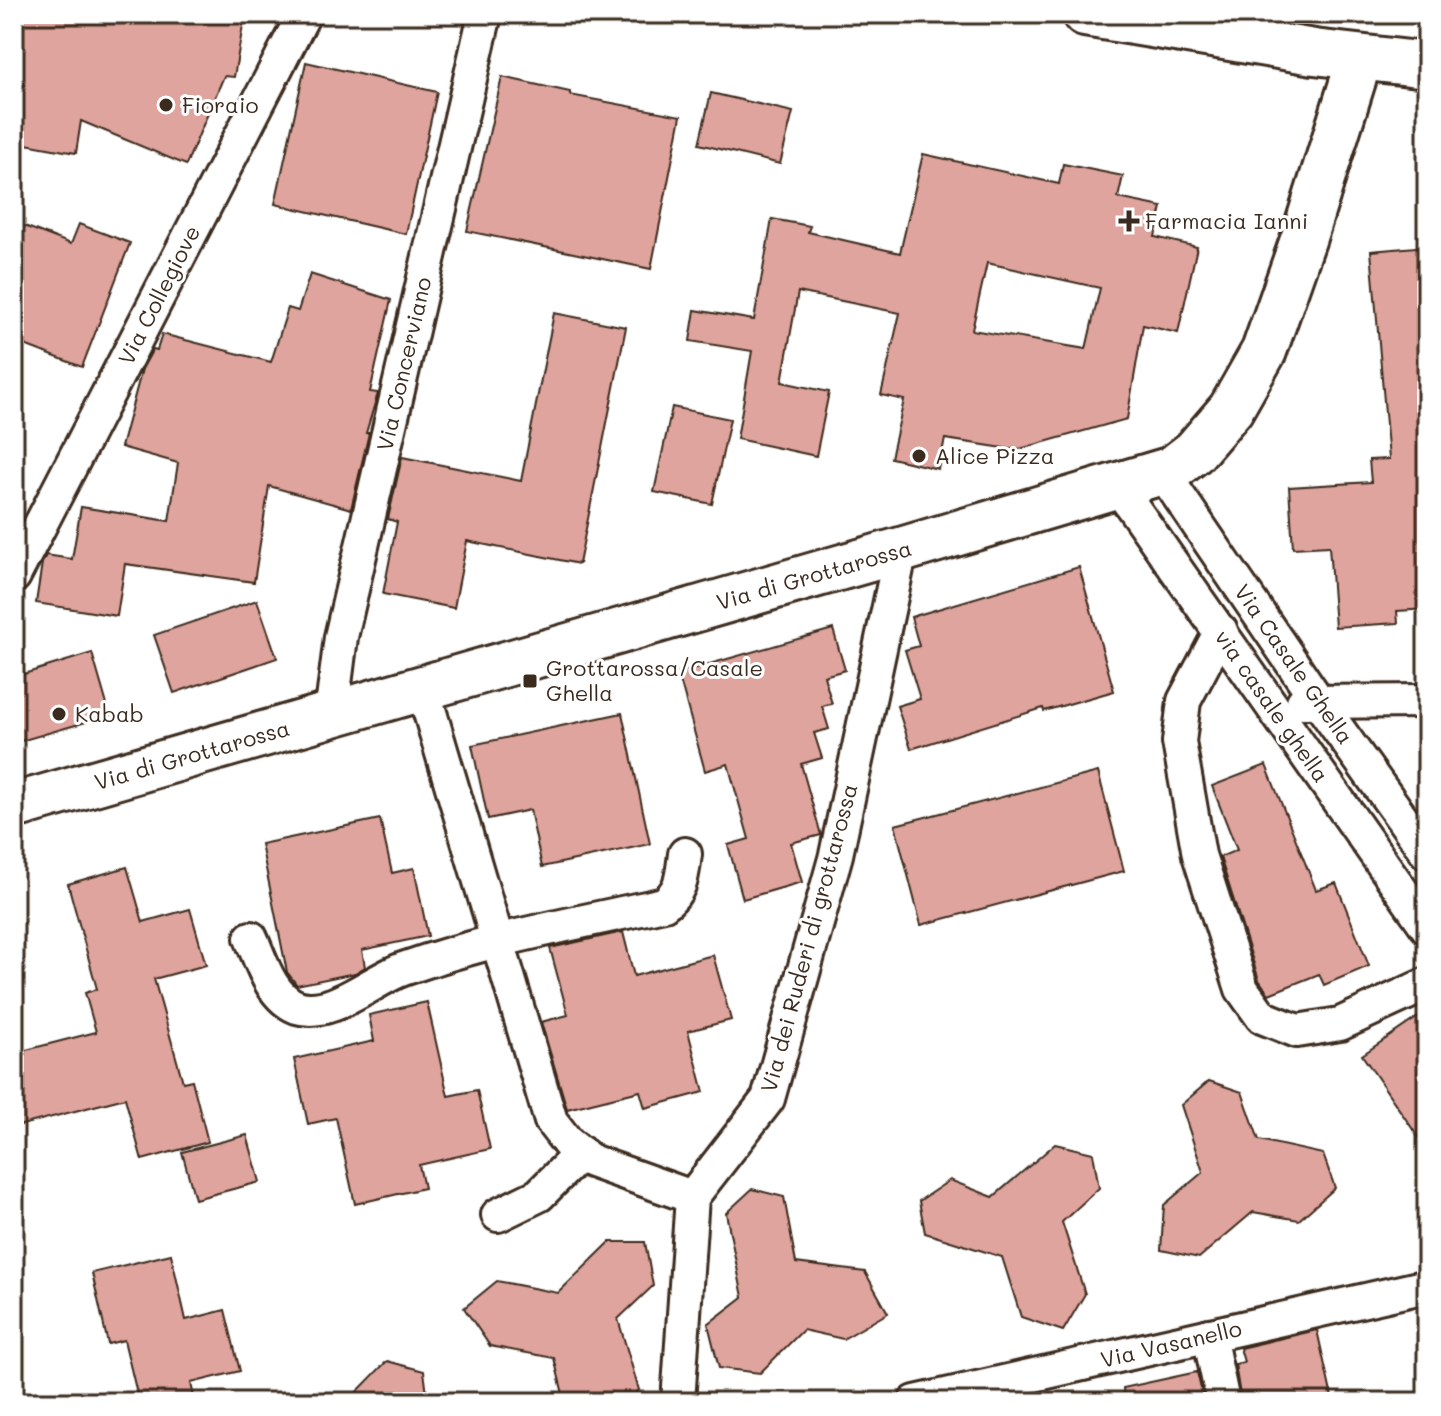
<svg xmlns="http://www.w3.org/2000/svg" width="1441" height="1416" font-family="Mali,sans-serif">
  <rect width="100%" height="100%" fill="#fff"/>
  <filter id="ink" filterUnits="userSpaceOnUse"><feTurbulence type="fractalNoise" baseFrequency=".0125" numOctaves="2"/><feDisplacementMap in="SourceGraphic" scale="16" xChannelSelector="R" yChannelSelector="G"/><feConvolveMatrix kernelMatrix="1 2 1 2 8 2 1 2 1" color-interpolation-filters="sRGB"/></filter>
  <g filter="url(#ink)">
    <!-- building -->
    <g fill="#dea49d" stroke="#3b2a1e" stroke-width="2" fill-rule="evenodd">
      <polygon points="14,14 245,14 234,77 224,76 186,165 81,121 76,153 14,142"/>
      <polygon points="306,62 437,92 406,234 275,204"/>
      <polygon points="502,77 570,92 570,95 681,116 651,269 467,231"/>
      <polygon points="711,93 793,112 780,164 699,144"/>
      <path d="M923,154l136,30 4,-20 60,12 -5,22 44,9 -7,30 42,10 -19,86 -35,-8 -16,94 -111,31 -71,-11 -7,30 -47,-11 13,-58 -23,-5 19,-82 -102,-21 -16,90 47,10 -13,64 -79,-17 15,-88 -62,-10 5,-31 59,10 18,-101 38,7 -2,6 92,21zM987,263l113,25 -14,61 -114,-19z"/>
      <polygon points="14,222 71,244 79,224 130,243 82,367 14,341"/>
      <polygon points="1427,246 1427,609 1397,611 1398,623 1335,627 1329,546 1293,548 1289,487 1371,482 1369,460 1389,459 1371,251"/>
      <polygon points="310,274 391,300 370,392 378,393 366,433 369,433 351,509 269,486 254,582 125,564 117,616 36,603 42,563 46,555 72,559 81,507 169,521 178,463 121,447 142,369 153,349 157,350 162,334 271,362 288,308 298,311"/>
      <polygon points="554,313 626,327 579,564 467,541 454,608 383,594 397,522 388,519 402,457 521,481"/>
      <polygon points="672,407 730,419 712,504 654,492"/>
      <polygon points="1079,567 1114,691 1044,711 1043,708 911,749 897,706 920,699 905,650 919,646 911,617"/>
      <polygon points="257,600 277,658 174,693 154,635"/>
      <polygon points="833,629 845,670 824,676 832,704 822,706 829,729 814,733 822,758 801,764 821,835 791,843 802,882 743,899 728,845 749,839 728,764 705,771 678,673"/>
      <polygon points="92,653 110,715 14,743 14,677"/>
      <polygon points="622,713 650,844 542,867 530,810 488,819 472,745"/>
      <polygon points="1266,765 1316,890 1336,883 1369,966 1324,985 1319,974 1269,994 1259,980 1220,857 1237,850 1212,786"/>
      <polygon points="1098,772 1124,871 921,925 895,825"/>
      <polygon points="380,819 392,873 414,868 428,936 362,950 365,967 355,973 297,985 287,972 261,844"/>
      <polygon points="127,867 143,922 190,909 206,965 154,979 183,1082 192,1080 208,1142 142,1160 125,1098 14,1127 14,1053 96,1032 85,993 97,989 68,884"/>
      <polygon points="623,932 634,976 713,955 731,1020 688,1031 704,1092 645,1108 640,1091 567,1109 541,1022 568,1015 550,948"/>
      <polygon points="427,1002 448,1096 477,1090 490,1149 419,1165 424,1188 355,1204 336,1118 308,1124 294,1059 374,1041 369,1015"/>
      <polygon points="1427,1011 1427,1150 1362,1055"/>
      <polygon points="1209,1081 1242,1092 1259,1140 1323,1154 1335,1188 1299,1220 1253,1212 1199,1258 1161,1250 1164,1205 1203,1172 1181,1105"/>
      <polygon points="247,1135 260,1182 195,1199 182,1152"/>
      <polygon points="1055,1144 1093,1153 1099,1188 1062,1222 1085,1294 1063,1331 1021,1317 1002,1257 925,1233 919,1201 950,1180 993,1197"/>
      <polygon points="752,1189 784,1197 796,1263 865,1272 888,1313 843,1339 803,1330 760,1373 719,1368 708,1324 743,1297 726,1213"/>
      <polygon points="610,1242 645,1242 653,1286 618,1319 639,1390 629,1402 565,1402 554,1358 490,1346 464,1308 497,1281 558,1293"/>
      <polygon points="171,1254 186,1320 225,1310 240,1371 191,1383 195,1402 139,1402 124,1340 108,1344 92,1273"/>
      <polygon points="1317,1330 1333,1402 1241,1402 1235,1364 1244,1362 1240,1348"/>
      <polygon points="387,1361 424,1371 428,1402 347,1402"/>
      <polygon points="1197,1372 1204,1402 1124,1402 1123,1388"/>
    </g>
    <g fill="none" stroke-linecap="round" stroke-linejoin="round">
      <!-- street casing -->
      <g stroke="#3b2a1e" stroke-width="38">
        <g id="street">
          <polyline points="1163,473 1318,701 1427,853"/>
          <polyline points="1117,485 1427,927"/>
          <polyline points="14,576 304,14"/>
          <polyline points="1221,631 1184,701 1179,742 1199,855 1242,989 1262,1017 1297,1031 1340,1024 1427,984"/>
          <polyline points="423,689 551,1121 568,1143 591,1161 692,1197"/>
          <polyline points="1303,702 1427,701"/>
          <polyline points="331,716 341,637 485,14"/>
          <path d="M251,938c10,23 20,59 46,69 35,11 75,-27 106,-38 85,-30 174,-46 261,-65 18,-13 18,-28 21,-50"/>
          <polyline points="498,1215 539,1195 581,1153"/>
          <polyline points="1209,1335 1223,1402"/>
          <polyline points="678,1402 692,1197 768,1099 836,855 901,550"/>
          <polyline points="915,1402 1427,1286"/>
        </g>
      </g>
      <!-- secondary casing -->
      <g stroke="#3b2a1e" stroke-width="50">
        <polyline id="secondary" points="14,806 901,550 1172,469 1194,452 1231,409 1264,351 1304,237 1360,58"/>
      </g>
      <!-- primary casing -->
      <g stroke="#3b2a1e" stroke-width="50">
        <polyline id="primary" points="1085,14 1314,52 1427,65"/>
      </g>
      <!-- street -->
      <use href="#street" stroke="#fff" stroke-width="32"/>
      <!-- secondary -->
      <use href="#secondary" stroke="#fff" stroke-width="44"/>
      <!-- primary -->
      <use href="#primary" stroke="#fff" stroke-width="44"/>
    </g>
  </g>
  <!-- markers -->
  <g fill="#3b2a1e" stroke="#fff" stroke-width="3">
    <circle cx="166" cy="105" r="8"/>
    <path d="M1125 209h8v8h8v8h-8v8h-8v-8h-8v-8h8z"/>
    <circle cx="919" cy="456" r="8"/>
    <rect x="522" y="673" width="16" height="16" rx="4"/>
    <circle cx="59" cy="714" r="8"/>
  </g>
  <g text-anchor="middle" stroke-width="6" stroke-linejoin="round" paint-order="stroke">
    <!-- poi labels -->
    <g font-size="22" fill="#3b2a1e" stroke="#fff" text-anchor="start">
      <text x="182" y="113">Fioraio</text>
      <text x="1145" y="229">Farmacia Ianni</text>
      <text x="935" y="464">Alice Pizza</text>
      <text x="546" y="676">Grottarossa/Casale<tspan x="546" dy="25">Ghella</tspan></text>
      <text x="75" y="722">Kabab</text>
    </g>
    <!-- street labels -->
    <g font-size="22" fill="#3b2a1e" stroke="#fff">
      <text transform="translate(159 295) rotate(-63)" y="8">Via Collegiove</text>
      <text transform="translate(404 364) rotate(-77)" y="8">Via Concerviano</text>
      <text transform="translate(814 575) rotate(-16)" y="8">Via di Grottarossa</text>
      <text transform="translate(1294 664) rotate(55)" y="8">Via Casale Ghella</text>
      <text transform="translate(1272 706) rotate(55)" y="8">via casale ghella</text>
      <text transform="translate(192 755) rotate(-16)" y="8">Via di Grottarossa</text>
      <text transform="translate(809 938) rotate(-75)" y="8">Via dei Ruderi di grottarossa</text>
      <text transform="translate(1171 1344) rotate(-13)" y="8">Via Vasanello</text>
    </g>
  </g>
  <!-- margin -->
  <rect width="1441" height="1416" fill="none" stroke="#fff" stroke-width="48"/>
  <rect x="24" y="24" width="1393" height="1368" fill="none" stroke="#3b2a1e" stroke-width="3" filter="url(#ink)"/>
</svg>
